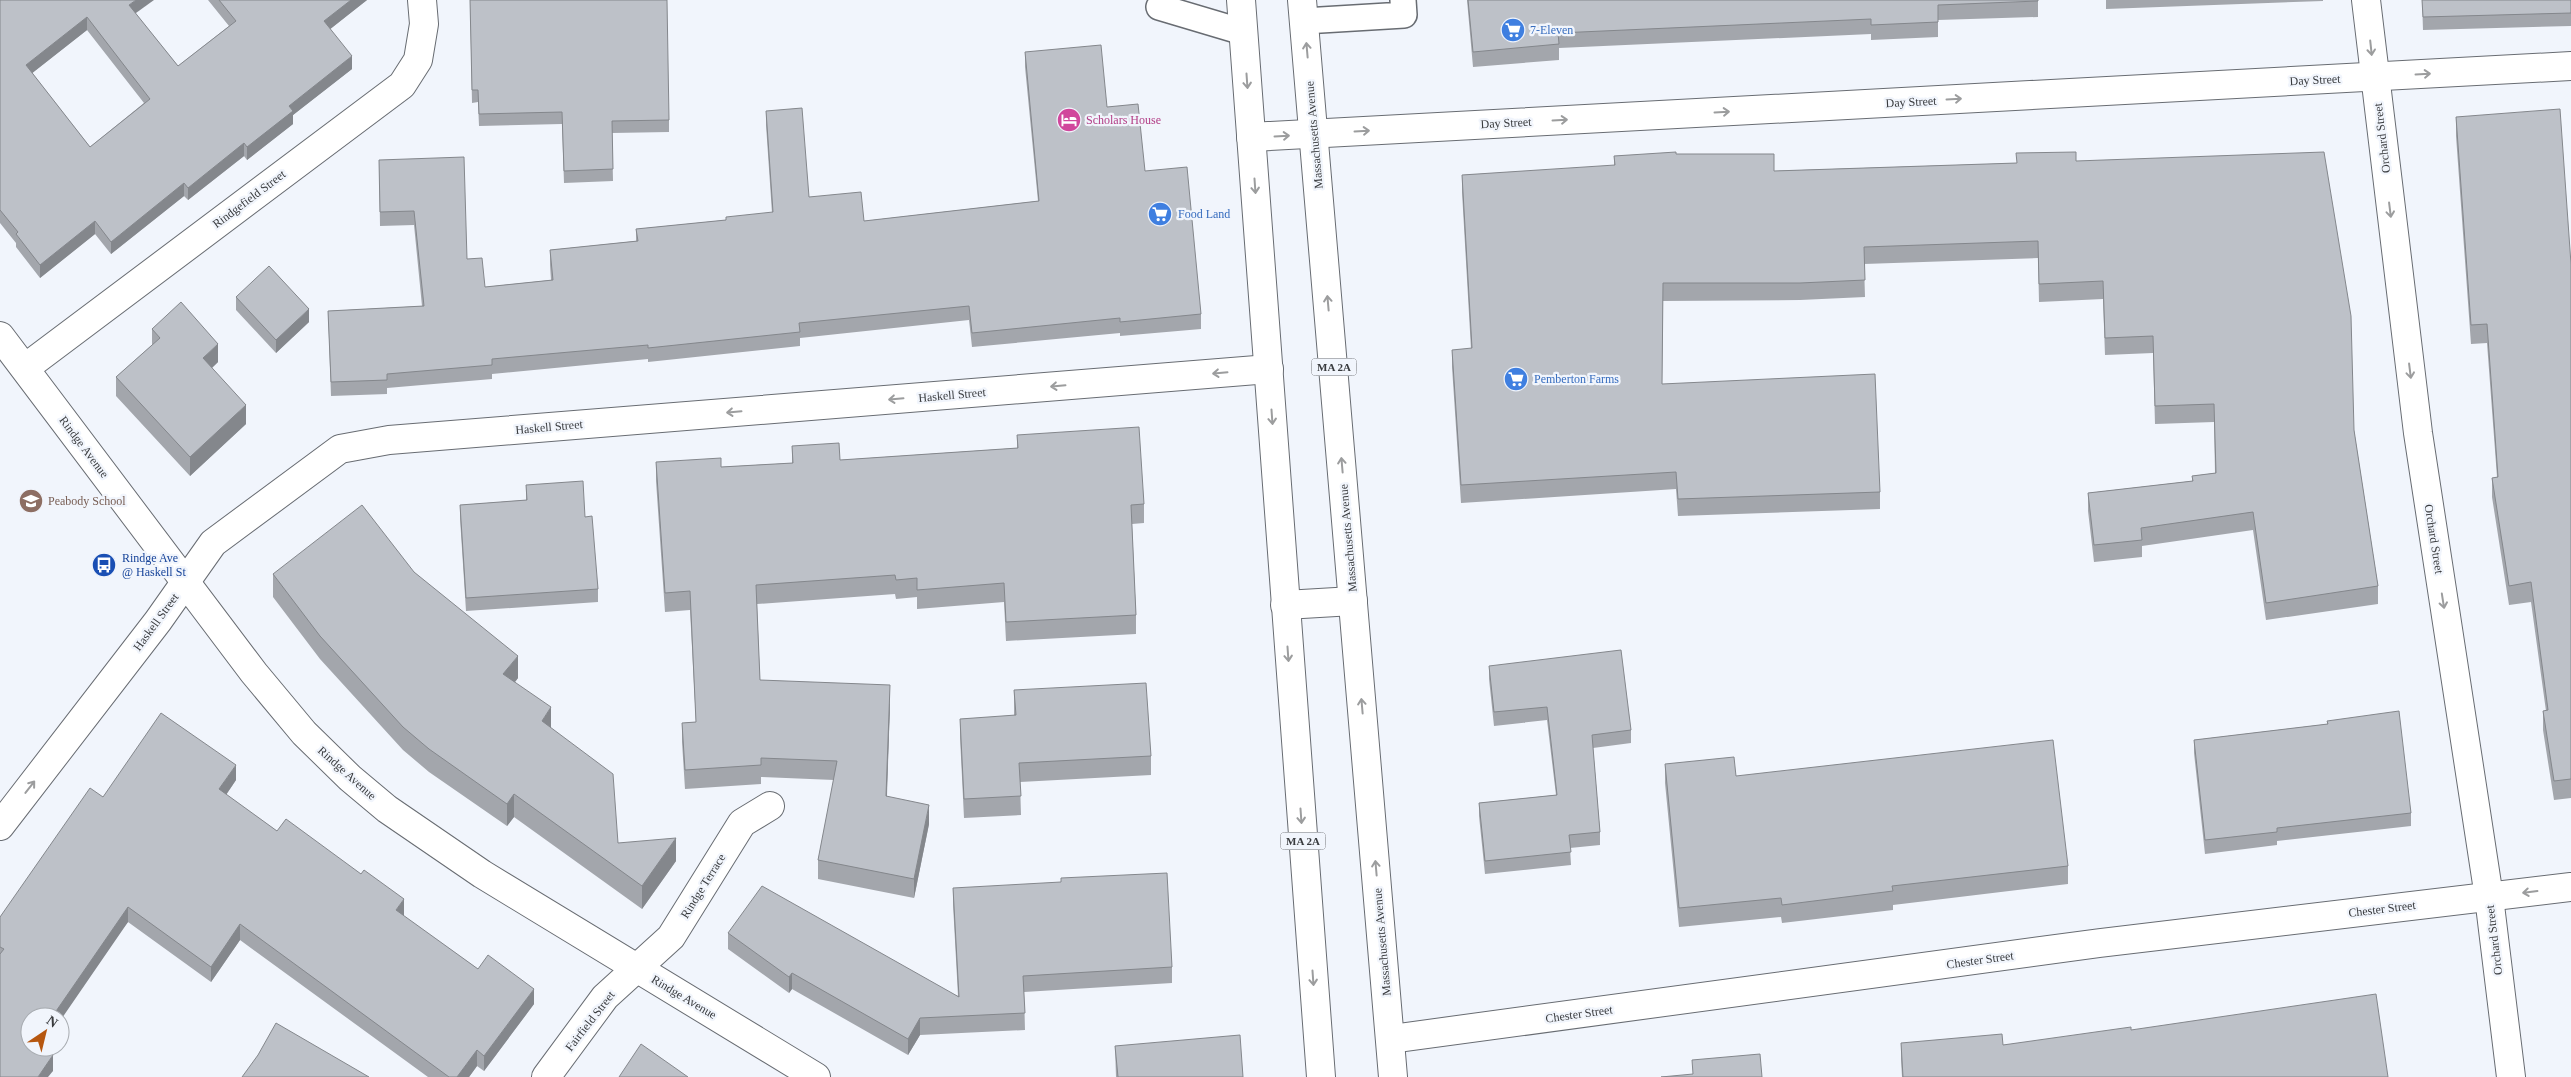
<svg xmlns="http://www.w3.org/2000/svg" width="2571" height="1077" font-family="'Times New Roman',serif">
  <rect width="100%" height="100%" fill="#f1f5fc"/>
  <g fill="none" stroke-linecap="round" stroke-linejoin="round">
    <!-- lane casing -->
    <g stroke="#686c72" stroke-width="28">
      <g id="lane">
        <polyline points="1159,7 1243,32"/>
        <polyline points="1304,21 1404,15 1403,0"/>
      </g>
    </g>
    <!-- street casing -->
    <g stroke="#686c72" stroke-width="30">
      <g id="street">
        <polyline points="2366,0 2418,433 2489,897 2511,1077"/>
        <polyline points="25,368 402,85 418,60 424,24 422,0"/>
        <polyline points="0,826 158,621 213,543 340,449 389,440 1269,369"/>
        <polyline points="1391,1039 2100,943 2571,887"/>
        <polyline points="546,1077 605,997 671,937 742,823 770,806"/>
      </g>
    </g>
    <!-- secondary casing -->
    <g stroke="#686c72" stroke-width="30">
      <g id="secondary">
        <polyline points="1251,137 2571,66"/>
        <polyline points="0,336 254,673 304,733 350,778 387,809 482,874 816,1077"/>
      </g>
    </g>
    <!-- primary casing -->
    <g stroke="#686c72" stroke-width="30">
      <g id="primary">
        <polyline points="1241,0 1321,1077"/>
        <polyline points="1302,0 1393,1077"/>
        <polyline points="1285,605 1353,601"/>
      </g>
    </g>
    <!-- lane -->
    <use href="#lane" stroke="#fff" stroke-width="25"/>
    <!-- street -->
    <use href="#street" stroke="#fff" stroke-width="28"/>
    <!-- secondary -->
    <use href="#secondary" stroke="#fff" stroke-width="28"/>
    <!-- primary -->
    <use href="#primary" stroke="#fff" stroke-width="28"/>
  </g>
  <!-- wall -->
  <g fill="#a3a6ac" fill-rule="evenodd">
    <path d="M0,0l135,13 43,53 51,-40 -21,-26h159l-37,29 22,40 -59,46v9l-46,36 -3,-4 -56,44 -4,-4 -73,58 -16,-20 -55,44 -24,-31v-4l-16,-20zM87,30l57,73 -54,44 -58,-74z"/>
    <polygon points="470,0 669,120 669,132 612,133 613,181 564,183 562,124 479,126 478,102 472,103"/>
    <polygon points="1467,0 2038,0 2038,17 1938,20 1938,37 1871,40 1871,34 1559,48 1559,60 1473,67"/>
    <polygon points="2106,0 2323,0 2323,1 2106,9"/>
    <polygon points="2422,0 2571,0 2571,26 2423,30"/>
    <polygon points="1025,52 1107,107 1145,171 1201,314 1201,329 1120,336 1120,333 972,347 969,320 800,338 800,346 648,362 648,359 492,374 492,379 387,388 387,394 331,396 328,311 422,306 414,225 380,226 379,160 467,259 485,287 551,280 550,265 550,250 636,241 636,229 726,220 772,213 766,125 766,111 809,197 864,221 1038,201 1025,67"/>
    <polygon points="2456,117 2571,264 2571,798 2554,800 2543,730 2543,711 2546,711 2531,602 2509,605 2492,497 2492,478 2497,477 2487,343 2471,344 2456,136"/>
    <polygon points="1676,154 1774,171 2076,161 2354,430 2378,586 2378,604 2266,620 2253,530 2142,546 2142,557 2094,562 2088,511 2088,493 2192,481 2192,476 2215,473 2214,422 2155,424 2153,353 2105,355 2103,299 2039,302 2038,258 1864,264 1865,297 1800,300 1663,301 1662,384 1880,492 1880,509 1678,516 1676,489 1461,503 1452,367 1452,350 1471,349 1462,192 1462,175 1614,166 1614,156"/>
    <polygon points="236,297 309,322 276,353 236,310"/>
    <polygon points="152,329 218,362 212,368 246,424 190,476 116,396 116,377 152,345"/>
    <polygon points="1017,435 1144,504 1144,523 1132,524 1136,615 1136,634 1006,641 1004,602 917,609 917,597 896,599 895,594 757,604 760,680 890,704 887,796 929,824 914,898 818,879 818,860 834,780 761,777 761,784 685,789 682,742 682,723 696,722 690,610 665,612 656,481 656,462 721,467 792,463 792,446 840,460 1017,448"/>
    <polygon points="526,485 585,517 598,589 598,602 466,611 460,518 460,505 526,500"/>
    <polygon points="414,572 518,678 515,682 551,729 618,843 676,861 642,909 514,817 507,826 429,772 403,750 320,659 273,597 273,574"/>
    <polygon points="1489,666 1631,730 1631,743 1593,748 1600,832 1600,845 1570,848 1571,865 1485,874 1479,816 1479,803 1556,795 1547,720 1494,726 1489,679"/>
    <polygon points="1014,690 1151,756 1151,775 1020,782 1021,815 964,818 960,737 960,719 1014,716"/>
    <polygon points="2327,721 2411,813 2411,826 2277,841 2277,845 2205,854 2194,753 2194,740 2327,724"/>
    <polygon points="1665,764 1736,776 2068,866 2068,884 1893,905 1893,910 1782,923 1781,917 1679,927 1665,783"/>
    <polygon points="236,780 226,795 277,831 404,915 403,916 478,969 534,1004 484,1071 477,1066 469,1077 428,1077 240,940 211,982 128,922 30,1047 42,1047 42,1048 53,1071 0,1077 0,917 103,797"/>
    <polygon points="953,888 1172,967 1172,983 1024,992 1025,1030 920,1035 908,1055 792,989 789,993 728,949 728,933 958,996 953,904"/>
    <polygon points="2131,1030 2388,1077 1902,1077 1901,1059 1901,1043 2003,1045"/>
    <polygon points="1115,1046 1243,1077 1116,1077"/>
  </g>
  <!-- shaded-wall -->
  <g fill="#84878c">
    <polygon points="136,0 154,0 129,18 129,5"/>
    <polygon points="351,0 367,0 324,34 324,21"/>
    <polygon points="87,17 87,30 26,78 26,65"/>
    <polygon points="352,56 352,69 293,115 293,124 247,160 247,147 289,106"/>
    <polygon points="244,143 244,156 188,200 188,188"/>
    <polygon points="184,183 184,196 111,254 111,242"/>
    <polygon points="95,221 95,234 40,278 40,265"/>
    <polygon points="309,309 309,322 276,353 276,340"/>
    <polygon points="218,344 218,362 203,376 203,358"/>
    <polygon points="246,405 246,424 190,476 190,457"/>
    <polygon points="518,656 518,678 503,697 503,674"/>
    <polygon points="890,685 890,704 886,815 886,796"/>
    <polygon points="551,707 551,730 542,721"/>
    <polygon points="236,765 236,780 219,805 219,789"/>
    <polygon points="514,794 514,817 507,826 507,804"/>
    <polygon points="929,805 929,824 914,898 914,879"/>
    <polygon points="676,838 676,861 642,909 642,886"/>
    <polygon points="404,899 404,915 396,926 396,910"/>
    <polygon points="128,907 128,922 60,1021 60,1017 52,1017"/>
    <polygon points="240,924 240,940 211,982 211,967"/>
    <polygon points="792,973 792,989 789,993 789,977"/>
    <polygon points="534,989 534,1004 484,1071 484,1056"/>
    <polygon points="920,1018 920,1035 908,1055 908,1039"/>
    <polygon points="477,1050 477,1066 469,1077 457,1077"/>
    <polygon points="53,1055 53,1071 48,1077 38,1077"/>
  </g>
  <!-- building -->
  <g fill="#bdc1c8" stroke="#84878c" fill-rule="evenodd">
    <path d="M0,0h136l-7,5 49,61 58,-45 -17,-21h132l-27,21 28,35 -63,50 4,5 -46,36 -3,-4 -56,45 -4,-5 -73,59 -16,-21 -55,44 -24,-31 2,-2 -18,-22zM87,17l63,82 -60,48 -64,-82z"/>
    <polygon points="470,0 667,0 669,120 612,121 613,169 564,171 562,112 479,114 478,90 472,90"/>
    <polygon points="1468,0 2038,0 2038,1 1938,5 1938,22 1871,25 1871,19 1558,33 1559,44 1473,52"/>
    <polygon points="2422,0 2571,0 2571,13 2423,17"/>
    <polygon points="1101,45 1107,107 1138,104 1145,171 1187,167 1201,314 1120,322 1120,318 972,333 969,306 799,323 800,332 648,348 648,345 492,359 492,365 387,374 387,380 331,382 328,311 424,306 414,211 380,212 379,160 464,157 467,259 482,258 485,287 553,280 550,250 638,241 636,229 726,220 726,217 773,212 766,111 802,108 809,197 861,192 864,221 1039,201 1025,52"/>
    <polygon points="2560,109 2571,264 2571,779 2554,781 2543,711 2548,710 2531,582 2509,586 2492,478 2498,477 2487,324 2471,325 2456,117"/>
    <polygon points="1676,152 1676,154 1774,154 1774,171 2017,163 2016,153 2076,152 2076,161 2324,152 2351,316 2354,430 2378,586 2266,603 2253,512 2141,528 2142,540 2094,545 2088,493 2193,481 2192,476 2216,473 2214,404 2155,406 2153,336 2105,338 2103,281 2039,284 2038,241 1864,247 1865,280 1800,283 1663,283 1662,384 1875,374 1880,492 1678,499 1676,472 1461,485 1452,350 1472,348 1462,175 1615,165 1614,156"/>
    <polygon points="269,266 309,309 276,340 236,297"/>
    <polygon points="181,302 218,344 203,358 246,405 190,457 116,377 160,338 152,329"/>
    <polygon points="1139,427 1144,504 1131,505 1136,615 1006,622 1004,583 917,590 917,578 896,580 895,575 756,585 760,680 890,685 886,796 929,805 914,879 818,860 837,761 761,758 761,765 685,770 682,723 696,722 690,591 665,593 656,462 721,458 721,467 793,463 792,446 839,443 840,460 1018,448 1017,435"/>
    <polygon points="583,481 585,517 592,516 598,589 466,598 460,505 527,500 526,485"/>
    <polygon points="362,505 414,572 518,656 503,674 551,707 542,721 613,774 618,843 676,838 642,886 514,794 507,804 429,749 403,727 320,636 273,574"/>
    <polygon points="1621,650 1631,730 1592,735 1600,832 1569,835 1571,852 1485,861 1479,803 1557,795 1547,707 1494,712 1489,666"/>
    <polygon points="1146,683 1151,756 1019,763 1021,796 964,799 960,719 1016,715 1014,690"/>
    <polygon points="2399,711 2411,813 2277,828 2277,832 2205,840 2194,740 2328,724 2327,721"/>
    <polygon points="161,713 236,765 219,789 277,831 286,819 361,874 364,870 404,899 396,910 478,969 488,955 534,989 484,1056 477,1050 457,1077 449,1077 240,924 211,967 128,907 52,1017 30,1017 30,1047 41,1047 53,1055 38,1077 0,1077 0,954 4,949 0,947 0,917 90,788 103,797"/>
    <polygon points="2053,740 2068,866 1892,886 1893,891 1782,905 1781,898 1679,908 1665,764 1734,757 1736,776"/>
    <polygon points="1167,873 1172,967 1023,976 1025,1013 920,1018 908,1039 792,973 789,977 728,933 762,886 959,997 953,888 1061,882 1061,878"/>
    <polygon points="2376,994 2388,1077 1903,1077 1901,1043 2002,1034 2003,1045 2131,1027 2131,1030"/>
    <polygon points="276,1023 369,1077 242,1077 258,1055"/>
    <polygon points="1240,1035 1243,1077 1118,1077 1115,1046"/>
    <polygon points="641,1044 688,1077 619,1077"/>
    <polygon points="1760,1054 1762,1077 1661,1077 1693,1074 1692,1060"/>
  </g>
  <!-- one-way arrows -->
  <defs><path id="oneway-shaft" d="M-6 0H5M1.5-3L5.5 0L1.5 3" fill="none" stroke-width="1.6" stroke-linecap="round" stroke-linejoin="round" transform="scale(1.25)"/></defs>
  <g stroke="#9c9d9e">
    <use href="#oneway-shaft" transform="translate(2371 48) rotate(84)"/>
    <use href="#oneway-shaft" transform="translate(1307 50) rotate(-95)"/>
    <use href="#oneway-shaft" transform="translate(2423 74) rotate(-3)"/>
    <use href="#oneway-shaft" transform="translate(1247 81) rotate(86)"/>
    <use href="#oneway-shaft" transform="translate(1954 99) rotate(-3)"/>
    <use href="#oneway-shaft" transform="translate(1722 112) rotate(-3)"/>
    <use href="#oneway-shaft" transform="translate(1560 120) rotate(-3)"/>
    <use href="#oneway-shaft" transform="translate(1362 131) rotate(-3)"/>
    <use href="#oneway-shaft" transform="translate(1282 136) rotate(-3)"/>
    <use href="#oneway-shaft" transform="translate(1255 186) rotate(86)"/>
    <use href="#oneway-shaft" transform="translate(2390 210) rotate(83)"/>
    <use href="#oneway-shaft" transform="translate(1328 303) rotate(-95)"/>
    <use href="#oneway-shaft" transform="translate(2410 371) rotate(83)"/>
    <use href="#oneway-shaft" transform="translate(1220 373) rotate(175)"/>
    <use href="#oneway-shaft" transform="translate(1058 386) rotate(175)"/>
    <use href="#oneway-shaft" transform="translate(896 399) rotate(175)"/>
    <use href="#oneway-shaft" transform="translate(734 412) rotate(175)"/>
    <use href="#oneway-shaft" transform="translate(1272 417) rotate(86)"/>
    <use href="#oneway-shaft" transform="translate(1342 465) rotate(-95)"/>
    <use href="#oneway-shaft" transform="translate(2443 601) rotate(81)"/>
    <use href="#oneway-shaft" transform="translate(1288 654) rotate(86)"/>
    <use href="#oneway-shaft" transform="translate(1362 706) rotate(-95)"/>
    <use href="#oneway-shaft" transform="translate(30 787) rotate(-52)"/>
    <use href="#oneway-shaft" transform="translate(1301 816) rotate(86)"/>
    <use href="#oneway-shaft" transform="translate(1376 868) rotate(-95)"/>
    <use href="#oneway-shaft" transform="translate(2530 892) rotate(173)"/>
    <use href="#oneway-shaft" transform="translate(1313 978) rotate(86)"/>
  </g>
  <!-- icons -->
  <defs>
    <g id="supermarket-disc" transform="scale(1.25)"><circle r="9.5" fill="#3f7fe0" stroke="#f1f5fc"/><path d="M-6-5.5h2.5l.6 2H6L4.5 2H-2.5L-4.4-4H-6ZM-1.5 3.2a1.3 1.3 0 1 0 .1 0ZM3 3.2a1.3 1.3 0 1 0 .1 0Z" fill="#fff"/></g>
    <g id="hotel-disc" transform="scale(1.25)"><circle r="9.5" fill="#d1479c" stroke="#f1f5fc"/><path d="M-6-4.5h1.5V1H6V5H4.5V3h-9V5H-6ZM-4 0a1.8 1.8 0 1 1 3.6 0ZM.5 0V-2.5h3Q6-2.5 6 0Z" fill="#fff"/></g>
    <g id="school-disc" transform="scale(1.25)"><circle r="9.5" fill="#8d6e63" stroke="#f1f5fc"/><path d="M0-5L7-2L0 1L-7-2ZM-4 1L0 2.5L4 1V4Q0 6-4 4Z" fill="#fff"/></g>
    <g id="bus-disc" transform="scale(1.25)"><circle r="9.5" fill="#1a4fb4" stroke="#f1f5fc"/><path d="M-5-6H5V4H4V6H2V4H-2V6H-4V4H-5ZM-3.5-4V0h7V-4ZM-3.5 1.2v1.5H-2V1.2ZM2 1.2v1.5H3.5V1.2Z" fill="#fff"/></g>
  </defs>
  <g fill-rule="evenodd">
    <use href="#supermarket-disc" x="1513" y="30"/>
    <use href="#hotel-disc" x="1069" y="120"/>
    <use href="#supermarket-disc" x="1160" y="214"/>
    <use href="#supermarket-disc" x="1516" y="379"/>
    <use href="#school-disc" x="31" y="501"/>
    <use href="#bus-disc" x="104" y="565"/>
  </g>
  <g text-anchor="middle" stroke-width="4.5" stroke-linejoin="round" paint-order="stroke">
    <!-- shield labels -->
    <g fill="#f1f5fc" stroke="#707377" stroke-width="1">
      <rect x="1311.5" y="358.5" width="45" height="17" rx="4"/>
      <rect x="1280.5" y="832.5" width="45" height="17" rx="4"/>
    </g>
    <g font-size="11" font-weight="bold" fill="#393b3e">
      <text x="1334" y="371">MA 2A</text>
      <text x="1303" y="845">MA 2A</text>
    </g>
    <!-- shop labels -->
    <g font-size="12" fill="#366cbe" stroke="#f1f5fc" text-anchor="start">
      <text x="1530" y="34">7-Eleven</text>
      <text x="1178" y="218">Food Land</text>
      <text x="1534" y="383">Pemberton Farms</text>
    </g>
    <!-- street labels -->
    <g font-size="12" fill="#393b3e" stroke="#f1f5fc">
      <text transform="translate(2315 80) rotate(-3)" y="4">Day Street</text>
      <text transform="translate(1911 102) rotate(-3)" y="4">Day Street</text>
      <text transform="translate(1506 123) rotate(-3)" y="4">Day Street</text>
      <text transform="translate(1314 135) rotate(-95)" y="4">Massachusetts Avenue</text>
      <text transform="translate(2382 138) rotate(-97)" y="4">Orchard Street</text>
      <text transform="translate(249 199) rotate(-37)" y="4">Rindgefield Street</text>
      <text transform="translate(952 395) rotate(-5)" y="4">Haskell Street</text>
      <text transform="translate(549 427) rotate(-5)" y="4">Haskell Street</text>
      <text transform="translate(84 447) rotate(53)" y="4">Rindge Avenue</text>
      <text transform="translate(1348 538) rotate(-95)" y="4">Massachusetts Avenue</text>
      <text transform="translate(2434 539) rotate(81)" y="4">Orchard Street</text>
      <text transform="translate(156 622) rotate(-54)" y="4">Haskell Street</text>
      <text transform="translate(347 773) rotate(42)" y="4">Rindge Avenue</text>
      <text transform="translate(703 886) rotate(-58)" y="4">Rindge Terrace</text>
      <text transform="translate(2382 909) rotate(-7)" y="4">Chester Street</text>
      <text transform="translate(2494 940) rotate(-97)" y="4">Orchard Street</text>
      <text transform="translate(1382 942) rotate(-95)" y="4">Massachusetts Avenue</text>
      <text transform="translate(1980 960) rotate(-8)" y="4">Chester Street</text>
      <text transform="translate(684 997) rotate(31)" y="4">Rindge Avenue</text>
      <text transform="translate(1579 1014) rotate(-8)" y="4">Chester Street</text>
      <text transform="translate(590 1021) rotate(-52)" y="4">Fairfield Street</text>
    </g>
    <!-- hotel labels -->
    <g font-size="12" fill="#b23c85" stroke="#f1f5fc" text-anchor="start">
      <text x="1086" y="124">Scholars House</text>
    </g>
    <!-- education labels -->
    <g font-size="12" fill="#785e54" stroke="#f1f5fc" text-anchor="start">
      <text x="48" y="505">Peabody School</text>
    </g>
    <!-- transit labels -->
    <g font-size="12" fill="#164399" stroke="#f1f5fc" text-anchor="start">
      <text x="122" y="562">Rindge Ave<tspan x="122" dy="14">@ Haskell St</tspan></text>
    </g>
  </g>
  <!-- north arrow -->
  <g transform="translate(45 1032) rotate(35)"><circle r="24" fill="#f1f5fc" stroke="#a7abb0"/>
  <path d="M0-4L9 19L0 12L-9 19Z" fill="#b65710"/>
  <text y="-8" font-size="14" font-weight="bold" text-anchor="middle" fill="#393b3e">N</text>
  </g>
</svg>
